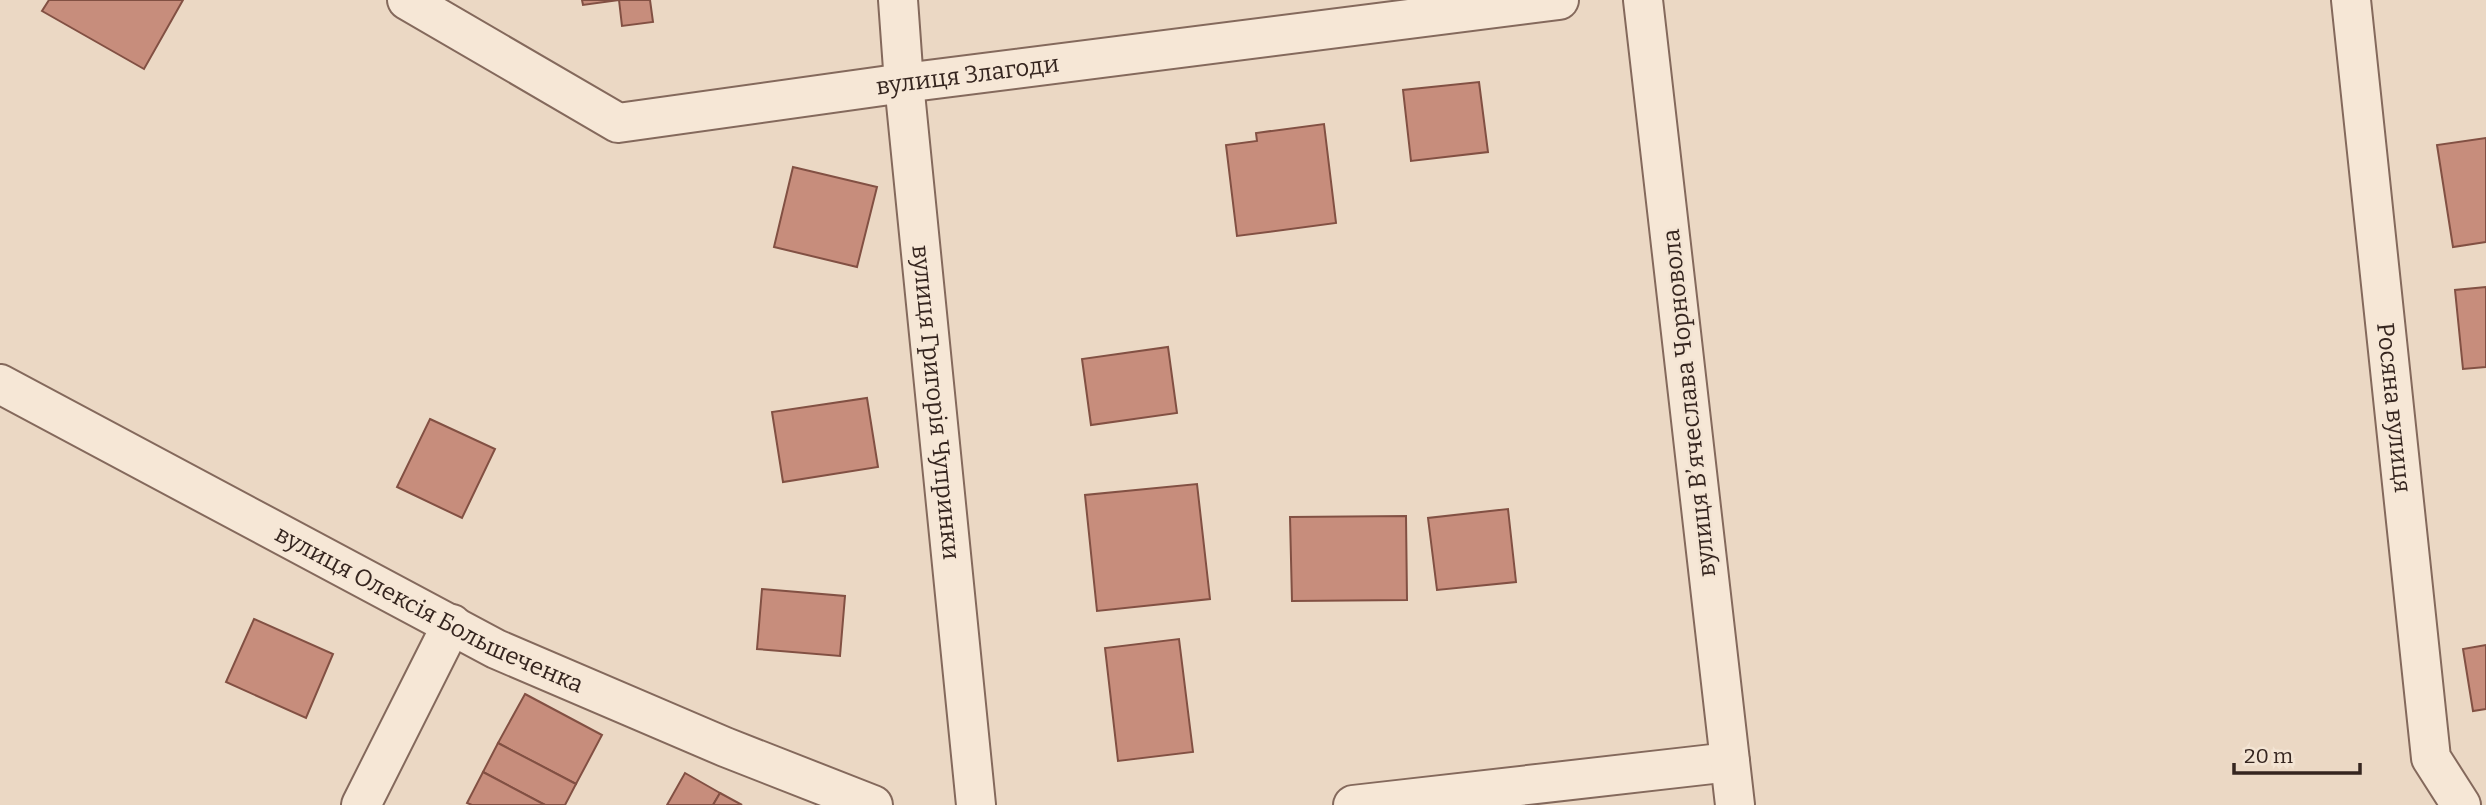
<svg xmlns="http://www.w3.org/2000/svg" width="2486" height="805" font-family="Bitter,serif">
  <rect width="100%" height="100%" fill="#ebd8c4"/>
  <!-- building -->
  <g fill="#c78d7c" stroke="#825043" stroke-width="2">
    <polygon points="49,0 183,0 144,69 42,11"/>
    <polygon points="582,0 650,0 653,22 622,26 619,0 583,5"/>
    <polygon points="1479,82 1488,152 1411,161 1403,90"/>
    <polygon points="1324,124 1336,223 1237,236 1226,145 1257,141 1256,133"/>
    <polygon points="2486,138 2486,242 2453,247 2437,145"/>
    <polygon points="793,167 877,187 857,267 774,247"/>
    <polygon points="2486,287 2486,367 2463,369 2455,290"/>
    <polygon points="1168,347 1177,413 1091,425 1082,359"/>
    <polygon points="867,398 878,467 783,482 772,412"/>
    <polygon points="430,419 495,449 462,518 397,487"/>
    <polygon points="1197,484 1210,599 1097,611 1085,495"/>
    <polygon points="1508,509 1516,582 1437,590 1428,518"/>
    <polygon points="1406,516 1407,600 1292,601 1290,517"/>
    <polygon points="762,589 845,596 840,656 757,649"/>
    <polygon points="254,619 333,654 306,718 226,682"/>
    <polygon points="1179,639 1193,752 1118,761 1105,648"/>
    <polygon points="2486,645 2486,709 2473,711 2463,649"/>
    <polygon points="525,694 602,735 576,784 498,743"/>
    <polygon points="498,743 576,784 565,805 545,805 483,772"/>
    <polygon points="483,772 545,805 472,805 467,803"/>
    <polygon points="685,773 720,793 713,805 667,805"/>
    <polygon points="720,793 742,805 713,805"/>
  </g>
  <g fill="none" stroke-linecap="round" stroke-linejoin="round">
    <!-- minor casing -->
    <g stroke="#84695c" stroke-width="42">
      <g id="minor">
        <path id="s1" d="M407,0l211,123 286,-40 655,-83"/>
        <path id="s2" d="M898,0l6,83 72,722"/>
        <path id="s3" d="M2351,0l80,758 30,47"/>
        <path id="s4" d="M0,384l496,265 229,98 148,58"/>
        <polyline points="361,805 452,624"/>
        <polyline points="1353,805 1730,762"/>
      </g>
    </g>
    <!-- tertiary casing -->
    <g stroke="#84695c" stroke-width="42">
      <polyline id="tertiary" points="1643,0 1735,805"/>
    </g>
    <!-- minor -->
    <use href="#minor" stroke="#f6e7d6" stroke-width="38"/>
    <!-- tertiary -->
    <use href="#tertiary" stroke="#f6e7d6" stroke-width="38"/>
  </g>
  <g text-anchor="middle" stroke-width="5" stroke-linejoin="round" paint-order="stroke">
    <!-- street labels -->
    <g font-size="24" fill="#35251f" stroke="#f3e4d3">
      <text dy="8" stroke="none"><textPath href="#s1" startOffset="597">вулиця Злагоди</textPath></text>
      <text dy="8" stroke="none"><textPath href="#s2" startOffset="404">вулиця Григорія Чупринки</textPath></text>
      <text transform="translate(1689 403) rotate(-96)" y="8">вулиця Вʼячеслава Чорновола</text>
      <text dy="8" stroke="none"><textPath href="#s3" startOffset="410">Росяна вулиця</textPath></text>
      <text dy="8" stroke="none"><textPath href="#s4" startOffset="485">вулиця Олексія Большеченка</textPath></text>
    </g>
  </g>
  <!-- scale -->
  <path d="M2234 763v10h126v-10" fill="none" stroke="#35251f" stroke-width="3.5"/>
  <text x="2244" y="763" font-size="21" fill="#35251f" stroke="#f3e4d3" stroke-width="5" paint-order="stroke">20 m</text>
</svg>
